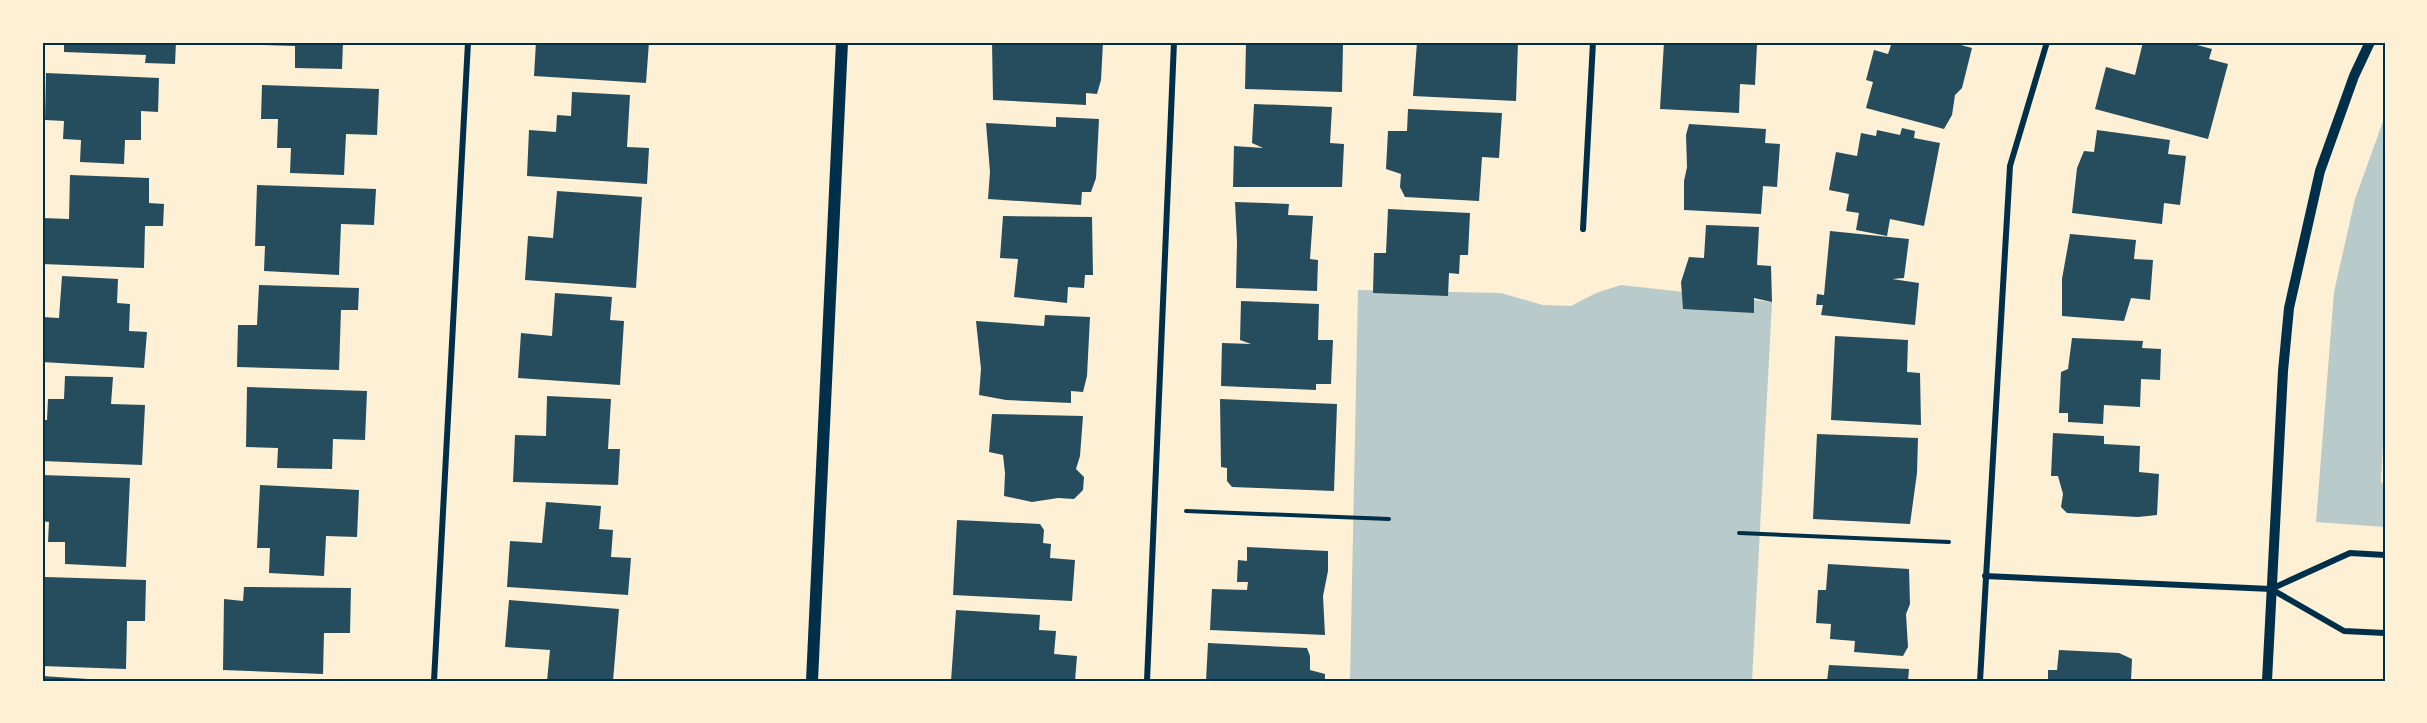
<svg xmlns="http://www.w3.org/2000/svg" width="2427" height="723" font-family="Roboto,sans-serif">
  <rect width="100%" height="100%" fill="#fdf0d5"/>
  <!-- green -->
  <g fill="#b9caca">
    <polygon points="2385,116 2385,405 2381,482 2385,486 2385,527 2316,522 2334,292 2355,199"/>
    <polygon points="1621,285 1772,302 1752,681 1350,681 1358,290 1501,293 1543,305 1571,306 1596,293"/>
  </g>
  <!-- building -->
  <g fill="#264d5e">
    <polygon points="64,42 176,42 175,64 145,63 146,55 64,52"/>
    <polygon points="264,42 343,42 342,69 295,68 295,46 264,45"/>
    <polygon points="536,42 649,42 646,83 534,76"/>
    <polygon points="992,42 1103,42 1101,80 1097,94 1086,93 1086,105 993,100"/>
    <polygon points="1246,42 1336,42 1336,44 1343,44 1342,92 1245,89"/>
    <polygon points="1417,42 1518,42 1516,101 1413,96"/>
    <polygon points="1664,42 1757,44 1755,85 1740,84 1739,113 1660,109"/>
    <polygon points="1892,42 1907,42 1917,45 1918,42 1950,42 1972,48 1962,88 1955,95 1952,115 1944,129 1866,108 1873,82 1866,80 1874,50 1888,54"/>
    <polygon points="2143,42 2186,42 2212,49 2209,59 2228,64 2208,139 2095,109 2106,67 2135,75"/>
    <polygon points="46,73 159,78 158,112 141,111 141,140 125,140 124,164 80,162 81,140 63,139 64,121 45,120"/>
    <polygon points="262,85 379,89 377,135 346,134 344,175 290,173 291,148 277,148 278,119 261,119"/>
    <polygon points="572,92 630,95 627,147 649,148 647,184 527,176 529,130 556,132 557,115 571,116"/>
    <polygon points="1254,104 1332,107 1330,143 1344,144 1342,187 1233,187 1234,146 1263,148 1252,143"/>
    <polygon points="1408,109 1502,113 1499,158 1482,157 1479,201 1405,197 1400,187 1401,174 1386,169 1388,131 1407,131"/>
    <polygon points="1056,117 1099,119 1096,178 1091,192 1082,192 1081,205 988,199 990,172 986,123 1056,127"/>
    <polygon points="1689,124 1766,129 1765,143 1780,144 1777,187 1763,186 1761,214 1684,210 1684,181 1687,167 1686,135"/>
    <polygon points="1902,128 1915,131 1914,138 1940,143 1924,226 1890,219 1887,236 1856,230 1859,213 1846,211 1849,194 1829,190 1836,152 1857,156 1861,133 1876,136 1877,130 1900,135"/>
    <polygon points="2097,130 2170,140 2168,154 2186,156 2180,205 2164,203 2162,224 2072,213 2077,168 2084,151 2094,152"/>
    <polygon points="70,175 149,178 149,203 164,204 163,226 145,226 144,268 42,264 42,218 69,219"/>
    <polygon points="257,185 376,189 374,225 341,224 339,275 264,271 265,246 255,246"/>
    <polygon points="557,191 642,197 636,288 525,280 528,236 553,238"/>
    <polygon points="1235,202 1289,204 1288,215 1313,216 1310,259 1318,260 1317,291 1236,288 1237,242"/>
    <polygon points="1388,209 1470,213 1468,255 1460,255 1459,274 1449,273 1448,296 1373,293 1374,253 1386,253"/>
    <polygon points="1003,216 1092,217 1093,275 1085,275 1084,288 1068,287 1067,303 1014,297 1018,259 1000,258"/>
    <polygon points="1706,225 1759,227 1757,265 1771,266 1772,302 1754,298 1754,313 1683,309 1681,282 1689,257 1704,258"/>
    <polygon points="1830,231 1909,239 1904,278 1892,279 1919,283 1915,325 1821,315 1823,305 1816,305 1817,294 1824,295"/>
    <polygon points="2070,234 2136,240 2134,259 2153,260 2150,300 2131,298 2124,321 2062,316 2062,279"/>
    <polygon points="62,276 118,279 117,303 130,304 129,331 147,332 144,368 42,362 42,317 59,318"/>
    <polygon points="259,285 359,288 358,310 341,310 339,370 237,367 238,325 257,325"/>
    <polygon points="555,293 612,297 610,320 624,321 620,385 518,378 521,333 552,336"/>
    <polygon points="1241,301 1319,304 1318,340 1333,340 1331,384 1316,384 1316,390 1221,386 1222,343 1251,344 1240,340"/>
    <polygon points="1045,315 1090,317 1087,376 1083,392 1071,391 1071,403 1006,400 979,395 981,369 976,321 1044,326"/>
    <polygon points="1835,336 1908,340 1907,372 1920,373 1921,425 1831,420"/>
    <polygon points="2072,338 2143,341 2142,348 2161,349 2160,380 2141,379 2140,407 2104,405 2103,424 2068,422 2068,413 2059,413 2061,372 2068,369"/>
    <polygon points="65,376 113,377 111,404 145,405 142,465 42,461 42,420 47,420 48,399 64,399"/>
    <polygon points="247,387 367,391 365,440 333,439 332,469 277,468 278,448 246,447"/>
    <polygon points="547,396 611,399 608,449 620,449 618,485 513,482 515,435 546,436"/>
    <polygon points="1220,399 1337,404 1334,491 1232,487 1227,481 1227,468 1221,467"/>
    <polygon points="992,414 1083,416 1080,456 1076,469 1084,477 1083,490 1074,499 1058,498 1032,502 1004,496 1005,473 1003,455 989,452"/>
    <polygon points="2053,433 2104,436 2104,444 2140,446 2139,472 2159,474 2157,515 2138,517 2067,513 2061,507 2063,494 2058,476 2051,476"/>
    <polygon points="1817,434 1918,438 1917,473 1910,524 1813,519"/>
    <polygon points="42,475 130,478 126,567 65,564 65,542 48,542 49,522 42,521"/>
    <polygon points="260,485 359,490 357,537 326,536 324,576 269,573 270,548 257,548"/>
    <polygon points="546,502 601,506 599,529 613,530 611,557 631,558 628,595 507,587 510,541 542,543"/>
    <polygon points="957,520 1040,524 1044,530 1043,543 1051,544 1050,558 1075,560 1072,601 953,595"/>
    <polygon points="1247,547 1328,551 1328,571 1323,596 1325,635 1210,630 1212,589 1247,590 1248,582 1237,582 1238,560 1247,561"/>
    <polygon points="1828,564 1909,569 1910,604 1906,614 1908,647 1903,656 1854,652 1855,641 1830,639 1831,624 1816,623 1818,590 1826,590"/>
    <polygon points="45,577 146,580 145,621 127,621 126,669 42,666"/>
    <polygon points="244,587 351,588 350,633 324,633 323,674 223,670 224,599 243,601"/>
    <polygon points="509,600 619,609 613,681 547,681 550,650 505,647"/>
    <polygon points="956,610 1040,615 1039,630 1056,631 1054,654 1077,656 1075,681 951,681"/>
    <polygon points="1208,643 1307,648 1310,656 1310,670 1325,674 1325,681 1206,681"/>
    <polygon points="2059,650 2119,653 2132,659 2131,681 2048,681 2048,670 2057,670"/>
    <polygon points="1829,665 1909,669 1908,681 1827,681"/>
    <polygon points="42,676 88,679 88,681 42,681"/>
  </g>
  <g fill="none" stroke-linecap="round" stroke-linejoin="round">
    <!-- path -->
    <g stroke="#003049" stroke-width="4">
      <polyline points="1186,511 1389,519"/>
      <polyline points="1739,533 1949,542"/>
    </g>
    <!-- minor -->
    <g stroke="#003049" stroke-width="6">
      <polyline points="1583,229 1593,42"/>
      <polyline points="1985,576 2271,589 2350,553 2385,555"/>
      <polyline points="2271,589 2344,631 2385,633"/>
      <polyline points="434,681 468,42"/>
      <polyline points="1147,681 1174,42"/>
      <polyline points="1980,681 2010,166 2047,42"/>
    </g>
    <!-- tertiary -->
    <polyline stroke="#003049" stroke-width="10" points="2267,681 2283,371 2289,308 2320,171 2354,76 2370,42"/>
    <!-- secondary -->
    <polyline stroke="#003049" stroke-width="12" points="812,681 842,42"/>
  </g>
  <!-- border -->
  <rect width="2427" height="723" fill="none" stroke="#fdf0d5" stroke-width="87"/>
  <rect x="44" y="44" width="2340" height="636" fill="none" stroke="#003049" stroke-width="2"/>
</svg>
